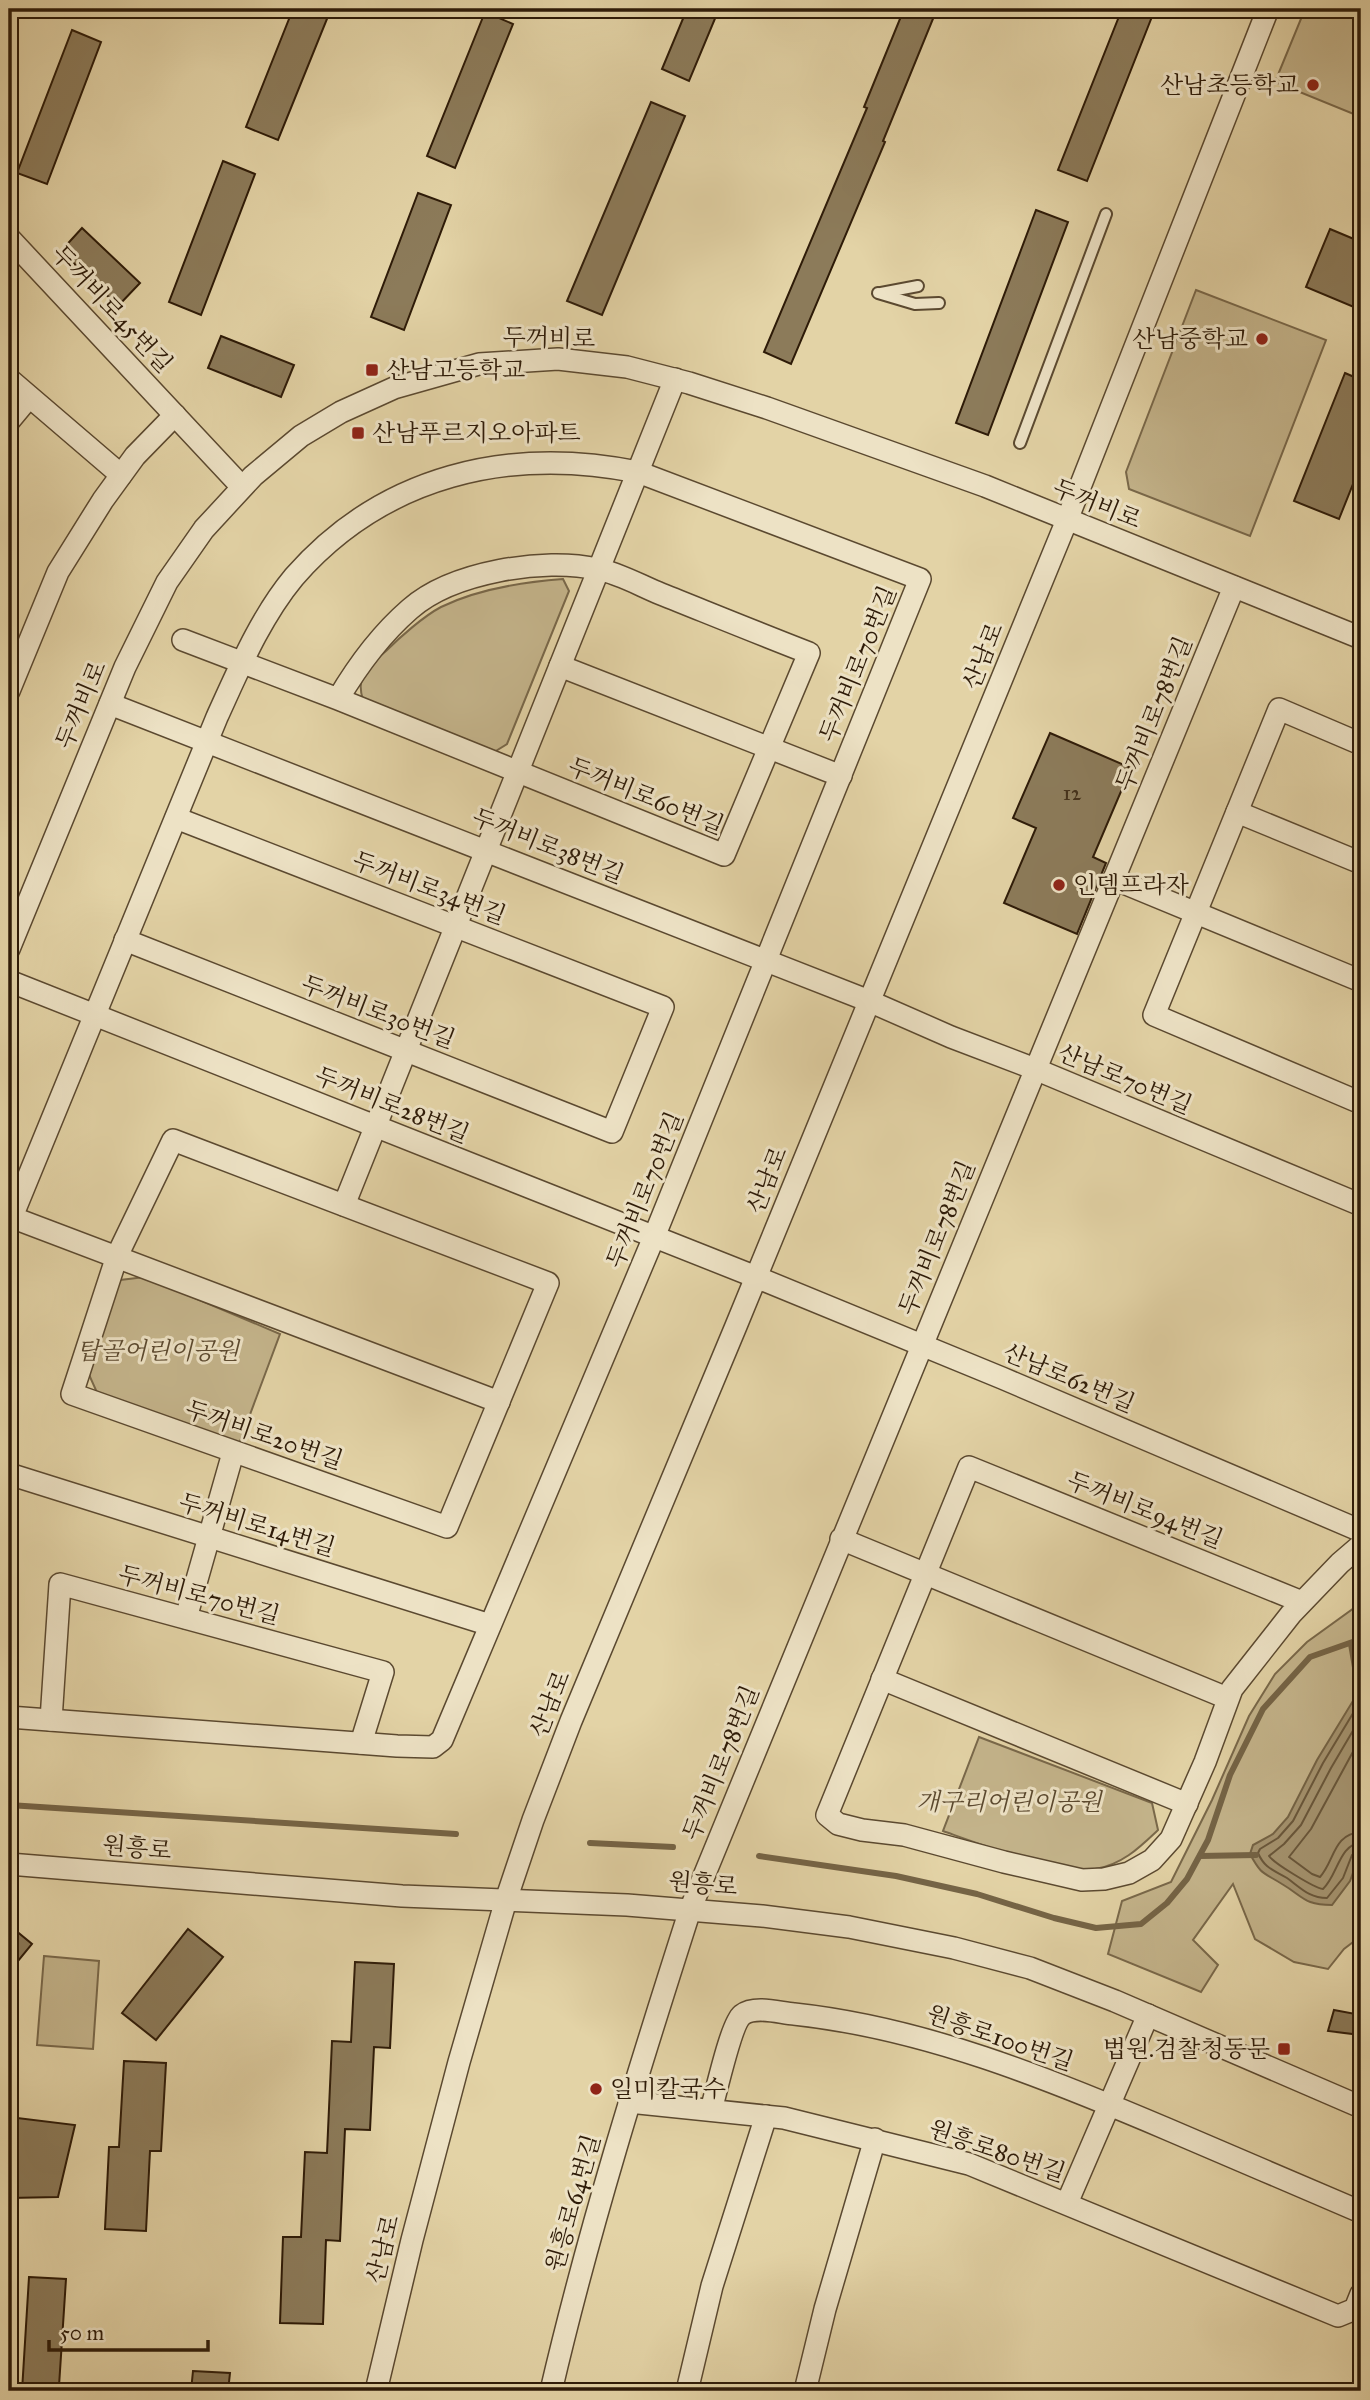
<svg xmlns="http://www.w3.org/2000/svg" width="1370" height="2400" font-family="'IM FELL Great Primer','Noto Serif KR',serif">
  <rect width="100%" height="100%" fill="#e3d3a6"/>
  <filter id="stains"><feTurbulence type="fractalNoise" baseFrequency=".00286" numOctaves="4"/><feColorMatrix values="0 0 0 0 .2 0 0 0 0 .09 0 0 0 0 .02 0 0 0 .5 -.17"/></filter>
  <radialGradient id="worn" r=".72"><stop offset=".6" stop-color="#630" stop-opacity="0"/><stop offset="1" stop-color="#630" stop-opacity=".3"/></radialGradient>
  <!-- green -->
  <g fill="#c4b48b" stroke="#79684a" stroke-width="2">
    <polygon points="1305,9 1361,9 1361,117 1275,82"/>
    <polygon points="1196,290 1326,340 1250,536 1129,489 1126,472"/>
    <path d="M563,579l6,12 -62,153 -16,10 -128,-54c-8,-25 5,-33 23,-49 14,-14 38,-35 55,-44 37,-18 82,-25 122,-28z"/>
    <polygon points="145,1277 280,1334 239,1444 99,1397 86,1368 112,1281"/>
    <polygon points="1361,1603 1361,1936 1344,1949 1328,1969 1294,1962 1255,1939 1233,1884 1193,1940 1218,1965 1201,1992 1108,1954 1122,1901 1171,1882 1212,1800 1249,1716 1275,1674 1307,1642"/>
    <path d="M979,1737l173,66 6,27c-18,17 -36,35 -63,39 -34,6 -118,-26 -152,-38z"/>
    <polygon points="44,1956 99,1961 93,2049 37,2045"/>
  </g>
  <!-- water -->
  <path fill="#a59470" stroke="#756446" stroke-width="2" d="M1359,1691l2,3v157l-11,30 -18,24c-28,0 -28,-8 -50,-21 -19,-12 -20,-8 -32,-30l3,-9 20,-11 15,-17 29,-57z"/>
  <g fill="none" stroke-linecap="round" stroke-linejoin="round">
    <!-- shore -->
    <g stroke="#6a583c" stroke-width="2">
      <path d="M1361,1700l-38,63 -30,58 -15,17 -18,11 -2,4c7,16 16,17 29,25 14,10 22,20 40,20l16,-20 9,-23 9,-3"/>
      <path d="M1361,1717l-30,51 -30,57 -17,19 -15,12c5,7 45,32 54,33 15,-14 16,-45 38,-46"/>
      <path d="M1361,1737l-50,92 -22,28 23,17 8,3c15,-17 13,-43 41,-45"/>
    </g>
    <!-- stream -->
    <g stroke="#756446" stroke-width="6">
      <polyline points="1351,1644 1359,1691 1358,1697"/>
      <polyline points="9,1805 456,1834"/>
      <polyline points="590,1843 673,1847"/>
      <polyline points="759,1856 896,1876 977,1894 1054,1918 1096,1928 1141,1924 1167,1903 1187,1879 1208,1840 1230,1775 1263,1709 1310,1657 1361,1639"/>
      <polyline points="1200,1856 1256,1855"/>
    </g>
  </g>
  <!-- building -->
  <g fill="#8c7b5a" stroke="#2e1b08" stroke-width="2">
    <polygon points="293,9 331,9 278,140 246,127"/>
    <polygon points="687,9 719,9 689,81 662,69"/>
    <polygon points="904,9 937,9 883,141 885,142 791,364 764,352 867,108 864,107"/>
    <polygon points="1122,9 1155,9 1087,181 1058,170"/>
    <polygon points="485,12 513,24 455,168 427,156"/>
    <polygon points="72,30 101,42 47,184 17,173"/>
    <polygon points="651,102 685,116 602,315 567,301"/>
    <polygon points="223,161 255,174 201,315 169,302"/>
    <polygon points="418,193 451,205 404,330 371,317"/>
    <polygon points="1036,210 1068,222 988,435 956,423"/>
    <polygon points="82,228 140,283 118,306 61,251"/>
    <polygon points="1330,229 1361,242 1361,310 1306,287"/>
    <polygon points="221,336 294,365 281,397 208,368"/>
    <polygon points="1345,373 1361,380 1361,464 1339,519 1294,501"/>
    <polygon points="1050,733 1131,768 1093,857 1106,863 1077,934 1004,903 1036,828 1013,818"/>
    <polygon points="9,1925 32,1944 9,1972"/>
    <polygon points="188,1929 223,1957 156,2040 122,2013"/>
    <polygon points="355,1962 394,1964 390,2048 374,2047 370,2130 345,2129 340,2241 326,2240 323,2324 280,2323 283,2237 301,2237 305,2152 327,2153 332,2041 351,2042"/>
    <polygon points="1334,2010 1361,2015 1361,2035 1328,2031"/>
    <polygon points="124,2061 166,2063 161,2151 150,2151 146,2231 105,2229 109,2147 119,2147"/>
    <polygon points="9,2117 75,2125 58,2197 9,2198"/>
    <polygon points="29,2277 66,2279 59,2386 56,2386 56,2391 22,2391"/>
    <polygon points="193,2371 230,2373 228,2391 191,2391"/>
  </g>
  <g fill="none" stroke-linecap="round" stroke-linejoin="round">
    <!-- lane casing -->
    <g stroke="#5b4930" stroke-width="14">
      <g id="lane">
        <polyline points="878,293 915,304 939,303"/>
        <polyline points="881,293 918,286"/>
        <polyline points="1020,443 1106,214"/>
      </g>
    </g>
    <!-- street casing -->
    <g stroke="#5b4930" stroke-width="24">
      <g id="street">
        <polyline points="9,240 10,239 242,487"/>
        <polyline points="9,379 121,475"/>
        <polyline points="9,421 29,397"/>
        <path d="M183,640l155,59 386,156 85,-202c-49,-19 -98,-39 -148,-59 -20,-8 -42,-21 -64,-25 -53,-12 -145,3 -187,40 -30,26 -52,56 -72,90"/>
        <polyline points="560,666 841,776"/>
        <polyline points="9,691 58,572 103,500 135,456 175,415"/>
        <polyline points="110,704 869,1001 951,1037 1035,1069 1361,1205"/>
        <polyline points="1361,744 1279,709 1154,1015 1361,1103"/>
        <polyline points="1237,812 1361,863"/>
        <polyline points="1114,879 1361,981"/>
        <polyline points="125,940 612,1132 663,1007 176,818"/>
        <polyline points="9,949 125,667 167,582 204,529 253,476 301,436 341,412 394,388 479,364 558,359 627,367 689,383 767,408 985,486 1361,638"/>
        <polyline points="9,981 756,1277 1002,1378 1361,1531"/>
        <polygon points="173,1140 548,1283 447,1527 72,1394 117,1256"/>
        <polyline points="344,1205 675,379"/>
        <polyline points="11,1217 499,1402"/>
        <path d="M9,1224l208,-507c22,-48 43,-99 77,-140 89,-102 215,-131 344,-105l282,107 -266,658 -212,503 -9,7 -36,-1 -388,-29"/>
        <polyline points="9,1474 490,1625"/>
        <polyline points="841,1539 1227,1698"/>
        <polyline points="1302,1602 969,1467 827,1815 838,1824 862,1830 904,1835 1004,1862 1082,1880 1104,1879 1129,1873 1152,1860 1171,1839 1205,1762 1232,1689 1291,1614 1340,1563 1361,1545"/>
        <polyline points="186,1618 233,1453"/>
        <polyline points="882,1679 1187,1804"/>
        <polyline points="51,1720 60,1584 383,1672 361,1743"/>
        <polyline points="9,1864 402,1896 627,1905 762,1916 849,1927 954,1948 1030,1968 1115,2001 1361,2107"/>
        <polyline points="629,2102 784,2118 969,2164 1338,2316 1355,2309 1361,2294"/>
        <path d="M711,2110c5,-17 20,-86 31,-95 13,-10 38,-2 52,-1 130,14 253,64 373,115 65,28 129,55 194,83"/>
        <polyline points="1067,2203 1148,2015"/>
        <polyline points="376,2391 412,2240 459,2062 506,1900 533,1820 571,1721 736,1326 1067,520 1268,9"/>
        <path d="M551,2391c38,-163 88,-322 139,-481l544,-1323"/>
        <polyline points="687,2391 712,2286 766,2116"/>
        <polyline points="805,2391 825,2309 875,2139"/>
      </g>
    </g>
    <!-- path -->
    <polyline stroke="#2e1b08" stroke-width="3.5" stroke-dasharray="2 3.5" stroke-linecap="butt" points="9,207 14,218"/>
    <!-- lane -->
    <use href="#lane" stroke="#ede2c5" stroke-width="10"/>
    <!-- street -->
    <use href="#street" stroke="#ede2c5" stroke-width="21"/>
  </g>
  <!-- markers -->
  <g fill="#8f2418" stroke="#ede2c5" stroke-width="2.5">
    <circle cx="1313" cy="85" r="7"/>
    <circle cx="1262" cy="339" r="7"/>
    <rect x="365" y="363" width="14" height="14" rx="3.5"/>
    <rect x="351" y="426" width="14" height="14" rx="3.5"/>
    <circle cx="1059" cy="885" r="7"/>
    <rect x="1277" y="2042" width="14" height="14" rx="3.5"/>
    <circle cx="596" cy="2089" r="7"/>
  </g>
  <g text-anchor="middle" stroke-width="6" stroke-linejoin="round" paint-order="stroke">
    <!-- number labels -->
    <g font-size="21" fill="#46331c">
      <text x="1072" y="800">12</text>
    </g>
    <!-- poi labels -->
    <g font-size="24" fill="#2e1b08" stroke="#ede2c5" text-anchor="start">
      <text x="1299" y="93" text-anchor="end">산남초등학교</text>
      <text x="1248" y="347" text-anchor="end">산남중학교</text>
      <text x="386" y="378">산남고등학교</text>
      <text x="372" y="441">산남푸르지오아파트</text>
      <text x="1073" y="893">인뎀프라자</text>
      <text x="1270" y="2057" text-anchor="end">법원.검찰청동문</text>
      <text x="610" y="2097">일미칼국수</text>
    </g>
    <!-- street labels -->
    <g font-size="24" fill="#2e1b08" stroke="#ede2c5">
      <text transform="translate(112 309) rotate(47)" y="8">두꺼비로45번길</text>
      <text transform="translate(549 338) rotate(1)" y="8">두꺼비로</text>
      <text transform="translate(1097 504) rotate(22)" y="8">두꺼비로</text>
      <text transform="translate(983 656) rotate(-68)" y="8">산남로</text>
      <text transform="translate(858 664) rotate(-68)" y="8">두꺼비로70번길</text>
      <text transform="translate(81 705) rotate(-67)" y="8">두꺼비로</text>
      <text transform="translate(1154 714) rotate(-68)" y="8">두꺼비로78번길</text>
      <text transform="translate(646 796) rotate(22)" y="8">두꺼비로60번길</text>
      <text transform="translate(548 846) rotate(22)" y="8">두꺼비로38번길</text>
      <text transform="translate(429 888) rotate(21)" y="8">두꺼비로34번길</text>
      <text transform="translate(378 1012) rotate(21)" y="8">두꺼비로30번길</text>
      <text transform="translate(1125 1079) rotate(23)" y="8">산남로70번길</text>
      <text transform="translate(392 1105) rotate(22)" y="8">두꺼비로28번길</text>
      <text transform="translate(767 1180) rotate(-68)" y="8">산남로</text>
      <text transform="translate(645 1190) rotate(-68)" y="8">두꺼비로70번길</text>
      <text transform="translate(937 1238) rotate(-68)" y="8">두꺼비로78번길</text>
      <text transform="translate(1069 1378) rotate(23)" y="8">산남로62번길</text>
      <text transform="translate(264 1435) rotate(19)" y="8">두꺼비로20번길</text>
      <text transform="translate(1145 1510) rotate(22)" y="8">두꺼비로94번길</text>
      <text transform="translate(257 1525) rotate(17)" y="8">두꺼비로14번길</text>
      <text transform="translate(199 1595) rotate(15)" y="8">두꺼비로70번길</text>
      <text transform="translate(550 1704) rotate(-68)" y="8">산남로</text>
      <text transform="translate(721 1763) rotate(-68)" y="8">두꺼비로78번길</text>
      <text transform="translate(137 1848) rotate(5)" y="8">원흥로</text>
      <text transform="translate(703 1884) rotate(5)" y="8">원흥로</text>
      <text transform="translate(1000 2038) rotate(19)" y="8">원흥로100번길</text>
      <text transform="translate(997 2151) rotate(19)" y="8">원흥로80번길</text>
      <text transform="translate(573 2203) rotate(-74)" y="8">원흥로64번길</text>
      <text transform="translate(383 2249) rotate(-76)" y="8">산남로</text>
    </g>
    <!-- park labels -->
    <g font-size="24" font-style="italic" fill="#5b492f" stroke="#ede2c5">
      <text x="158" y="1359">탑골어린이공원</text>
      <text x="1009" y="1810">개구리어린이공원</text>
    </g>
  </g>
  <!-- margin -->
  <rect width="1370" height="2400" fill="none" stroke="#e3d3a6" stroke-width="35"/>
  <rect x="10" y="10" width="1349" height="2379" fill="none" stroke="#2e1b08" stroke-width="3.5"/>
  <rect x="18" y="18" width="1335" height="2365" fill="none" stroke="#2e1b08" stroke-width="2"/>
  <!-- scale -->
  <path d="M49 2340v10h159v-10" fill="none" stroke="#2e1b08" stroke-width="3.5"/>
  <text x="60" y="2340" font-size="21" fill="#2e1b08" stroke="#ede2c5" stroke-width="5" paint-order="stroke">50 m</text>
  <rect width="100%" height="100%" filter="url(#stains)"/>
  <rect width="100%" height="100%" fill="url(#worn)"/>
</svg>
